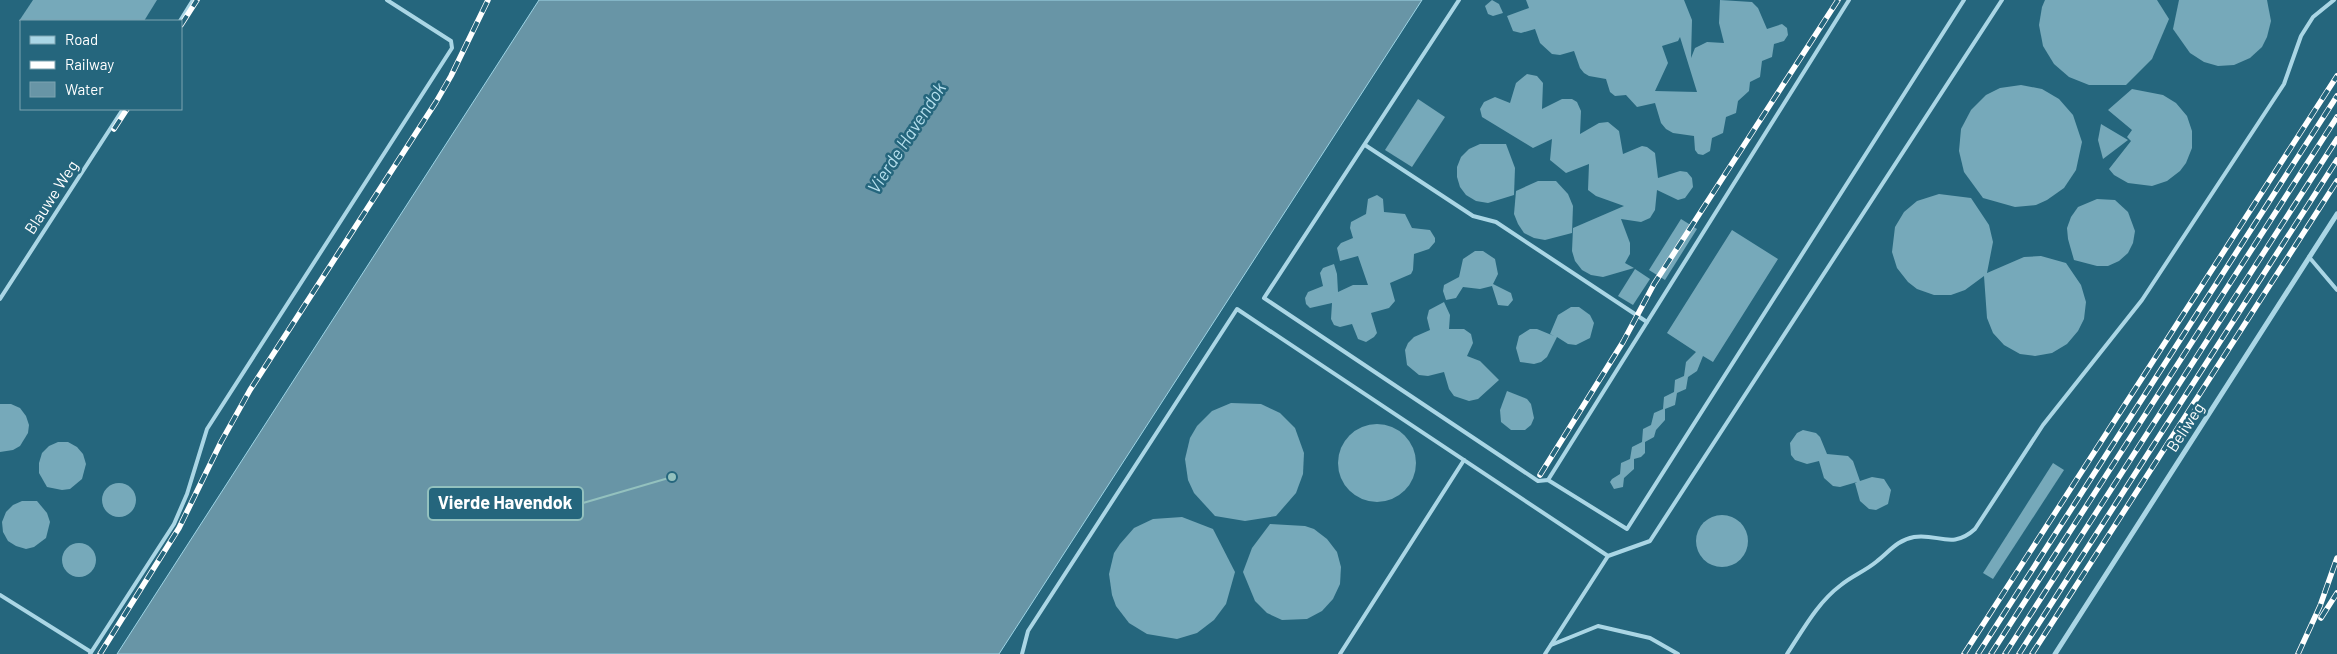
<svg xmlns="http://www.w3.org/2000/svg" width="2337" height="654" font-family="Barlow,sans-serif">
  <rect width="100%" height="100%" fill="#25667d"/>
  <!-- water -->
  <polygon fill="#6895a6" stroke="#9ed5e6" points="539,0 1422,0 999,654 117,654"/>
  <!-- building -->
  <g fill="#76a9ba" fill-rule="evenodd">
    <polygon points="33,0 157,0 144,21 19,21"/>
    <polygon points="1492,0 1499,4 1503,13 1493,16 1488,14 1485,6"/>
    <path d="M1526,0h158l8,20 -1,38 4,-10 12,-6 17,1 -5,-20 1,-23 32,2 6,6 9,21 15,-5 5,4 1,7 -4,6 -10,3 -2,13 -10,4 -2,16 -10,5 -1,9 -11,10 -2,12 -10,4 -3,16 -11,5 -2,13 -7,4 -5,-1 -3,-4 -1,-14 -21,-3 -7,-4 -5,-6 -6,-20 -18,4 -11,-12 -11,1 -5,-4 -4,-13 -17,-3 -5,-3 -4,-5 -6,-17 -14,4 -8,-1 -12,-11 -5,-14 -14,4 -8,-2 -6,-15 22,-8zM1680,37l17,55 -42,-1 13,-28 -6,-17 16,-5z"/>
    <polygon points="2045,0 2157,0 2169,19 2152,59 2126,85 2089,85 2069,77 2054,64 2043,46 2039,25 2042,7"/>
    <polygon points="2179,0 2267,0 2271,21 2267,37 2262,47 2250,58 2234,65 2218,66 2204,62 2190,53 2173,29"/>
    <polygon points="1527,74 1537,76 1543,83 1542,109 1562,99 1572,99 1577,102 1581,111 1580,134 1599,123 1608,122 1619,131 1623,154 1642,146 1647,147 1655,153 1658,178 1680,171 1687,172 1692,178 1693,187 1685,198 1678,200 1657,190 1655,210 1650,218 1641,222 1621,219 1630,243 1630,254 1625,263 1634,268 1603,277 1591,275 1582,270 1575,261 1572,251 1573,228 1624,206 1596,196 1588,190 1589,164 1566,173 1550,160 1552,139 1533,148 1482,117 1480,109 1484,102 1495,97 1510,103 1516,83"/>
    <polygon points="2021,85 2042,89 2059,99 2073,115 2082,142 2076,170 2064,188 2047,200 2036,205 2015,207 1983,198 1964,172 1959,151 1961,129 1971,110 1986,95 2000,88"/>
    <polygon points="2132,89 2163,95 2176,103 2187,116 2192,131 2192,148 2186,163 2180,171 2167,181 2152,186 2128,183 2114,175 2109,169 2131,141 2127,137 2132,130 2108,110"/>
    <polygon points="1418,99 1445,117 1412,167 1385,150"/>
    <polygon points="2101,124 2128,140 2103,159 2098,140"/>
    <polygon points="1480,144 1506,144 1515,168 1514,195 1488,203 1476,201 1466,195 1460,187 1457,177 1457,167 1461,157 1469,149"/>
    <polygon points="1538,181 1556,181 1568,194 1573,206 1572,233 1545,240 1534,238 1524,233 1518,224 1514,214 1516,191"/>
    <polygon points="1939,194 1971,198 1989,225 1993,242 1987,273 2024,257 2041,256 2066,263 2081,285 2086,302 2084,319 2078,331 2067,344 2052,353 2035,356 2020,354 2004,345 1993,333 1987,318 1984,276 1965,290 1951,295 1934,295 1917,289 1908,282 1897,268 1892,252 1895,227 1904,212 1917,201"/>
    <polygon points="1377,195 1383,199 1384,212 1405,214 1412,228 1430,230 1435,238 1435,242 1429,249 1414,254 1413,270 1411,274 1390,283 1395,301 1389,308 1371,313 1377,333 1374,337 1366,342 1358,339 1352,324 1340,327 1334,325 1331,319 1332,303 1310,308 1306,304 1305,298 1308,292 1323,286 1320,273 1323,268 1334,264 1337,274 1338,292 1353,285 1368,285 1358,256 1340,261 1337,248 1341,243 1353,238 1350,228 1351,222 1366,214 1368,199"/>
    <polygon points="2097,199 2115,200 2128,212 2135,231 2133,243 2128,253 2119,261 2108,266 2097,266 2074,260 2068,239 2067,228 2071,217 2078,207"/>
    <polygon points="1681,219 1697,229 1665,280 1649,270"/>
    <polygon points="1732,230 1778,259 1713,362 1703,356 1697,371 1688,377 1686,389 1677,393 1675,405 1665,409 1665,420 1656,430 1654,437 1645,442 1645,453 1641,457 1634,459 1634,469 1624,478 1623,487 1614,489 1610,482 1612,479 1620,474 1621,463 1630,459 1632,447 1642,442 1643,429 1651,425 1654,413 1663,409 1664,397 1674,392 1675,380 1684,376 1686,362 1696,352 1667,333"/>
    <polygon points="1475,251 1483,251 1495,259 1498,274 1493,284 1511,293 1513,300 1508,306 1498,305 1492,286 1480,289 1463,287 1456,298 1446,300 1443,291 1444,285 1459,277 1463,259"/>
    <polygon points="1635,269 1650,279 1633,305 1618,296"/>
    <polygon points="1444,302 1450,315 1449,329 1464,329 1471,334 1473,343 1467,356 1480,361 1499,380 1478,399 1469,401 1454,396 1449,389 1444,372 1428,376 1419,375 1407,365 1405,350 1408,343 1414,337 1430,330 1427,318 1429,310"/>
    <polygon points="1571,307 1579,307 1590,315 1594,323 1590,338 1576,345 1568,344 1557,337 1547,357 1541,362 1534,364 1520,362 1516,348 1519,336 1530,329 1537,329 1554,336 1550,334 1558,315"/>
    <polygon points="1507,391 1527,399 1531,404 1534,418 1531,425 1525,430 1511,430 1501,422 1500,410"/>
    <polygon points="1231,403 1261,404 1280,413 1295,428 1304,453 1303,474 1296,493 1276,516 1245,521 1215,516 1194,493 1188,480 1185,459 1190,438 1197,426 1212,411"/>
    <polygon points="0,404 11,404 20,408 26,416 29,425 28,433 20,446 13,450 0,452"/>
    <circle cx="1377" cy="463" r="39"/>
    <polygon points="1803,430 1816,433 1820,437 1827,454 1848,456 1853,461 1860,481 1872,477 1884,479 1891,490 1888,504 1876,510 1869,509 1860,501 1855,483 1857,482 1840,487 1833,486 1824,478 1819,461 1807,464 1795,460 1791,455 1790,443 1797,433"/>
    <polygon points="58,442 68,442 77,447 83,454 86,464 82,479 70,489 62,490 47,487 39,473 39,463 42,453 49,446"/>
    <polygon points="2053,463 2064,470 1993,579 1983,573"/>
    <circle cx="119" cy="500" r="17"/>
    <polygon points="22,501 37,501 47,513 50,522 46,538 34,547 26,549 16,546 8,541 3,532 2,522 6,512 13,505"/>
    <circle cx="1722" cy="541" r="26"/>
    <polygon points="1182,517 1213,529 1235,572 1226,604 1214,620 1197,633 1177,639 1147,634 1129,623 1116,606 1112,595 1109,574 1114,553 1120,544 1134,528 1153,519"/>
    <polygon points="1270,524 1305,526 1314,529 1327,539 1337,552 1341,567 1340,584 1333,599 1322,611 1307,619 1282,620 1267,613 1255,601 1243,572 1252,548"/>
    <circle cx="79" cy="560" r="17"/>
  </g>
  <g fill="none" stroke-linecap="round" stroke-linejoin="round">
    <!-- lane -->
    <g stroke="#aad6e5" stroke-width="4">
      <polyline points="1459,0 1264,298 1538,481 1548,480 1627,529 1964,0"/>
      <polyline points="180,21 193,0"/>
      <polyline points="1365,145 1473,216 1496,222 1647,322"/>
      <polyline points="2309,257 2337,290"/>
      <polyline points="0,299 123,109"/>
      <polyline points="1548,480 1849,0"/>
      <polyline points="0,595 91,652"/>
      <polyline points="1551,645 1598,626 1650,638 1678,654"/>
      <polyline points="90,654 174,524 187,494 207,429 452,48 451,41 387,0"/>
      <polyline points="1022,654 1028,631 1237,309 1608,556"/>
      <polyline points="1340,654 1464,460"/>
      <polyline points="1545,654 1608,556 1650,541 2002,0"/>
      <path d="M1787,654c16,-24 30,-51 54,-69 11,-9 24,-14 35,-23 13,-10 21,-22 38,-25 24,-4 38,13 61,-8l68,-104 99,-125 142,-216 17,-48 12,-19 21,-17"/>
    </g>
    <!-- street -->
    <polyline stroke="#aad6e5" stroke-width="5" points="2055,654 2337,214"/>
    <!-- rail casing -->
    <g stroke="#fff" stroke-width="5.5">
      <g id="rail">
        <polyline points="181,25 197,0"/>
        <polyline points="114,129 127,109"/>
        <polyline points="1540,475 1623,342 1654,284 1838,0"/>
        <polyline points="2321,618 2337,593"/>
        <polyline points="100,654 179,528 221,442 250,390 436,102 451,76 488,0"/>
        <polyline points="1964,654 2337,76"/>
        <polyline points="1978,654 2337,96"/>
        <polyline points="1991,654 2337,117"/>
        <polyline points="2005,654 2337,139"/>
        <polyline points="2019,654 2337,160"/>
        <polyline points="2032,654 2337,181"/>
        <polyline points="2298,654 2320,606 2337,558"/>
      </g>
    </g>
    <!-- rail -->
    <use href="#rail" stroke="#25667d" stroke-width="4" stroke-dasharray="11" stroke-linecap="butt"/>
  </g>
  <g text-anchor="middle" stroke-width="5" stroke-linejoin="round" paint-order="stroke">
    <!-- street labels -->
    <g font-size="16" fill="#fff" stroke="#25667d">
      <text transform="translate(51 197) rotate(-57)" y="6">Blauwe Weg</text>
      <text transform="translate(2185 427) rotate(-57)" y="6">Beliweg</text>
    </g>
    <!-- water labels -->
    <g font-size="18" font-style="italic" fill="#b5dfed" stroke="#25667d">
      <text transform="translate(907 138) rotate(-57)" y="6">Vierde Havendok</text>
    </g>
  </g>
  <!-- callouts -->
  <path fill="none" stroke="#93c1be" stroke-width="2" d="M672 477L583 503"/>
  <circle fill="#93c1be" stroke="#25667d" stroke-width="2" cx="672" cy="477" r="5"/>
  <rect fill="#25667d" stroke="#93c1be" stroke-width="2" x="428" y="487" width="155" height="33" rx="5"/>
  <g font-size="18" text-anchor="middle" font-weight="bold" fill="#fff">
    <text x="505" y="509">Vierde Havendok</text>
  </g>
  <!-- legend -->
  <rect x="20" y="20" width="162" height="90" fill="#25667d" stroke="#7ca3b1"/>
  <rect x="30" y="36" width="25" height="8" fill="#aad6e5" stroke="#7ca3b1"/>
  <text x="65" y="45" font-size="15" fill="#ffffff">Road</text>
  <rect x="30" y="61" width="25" height="8" fill="#ffffff" stroke="#7ca3b1"/>
  <text x="65" y="70" font-size="15" fill="#ffffff">Railway</text>
  <rect x="30" y="82" width="25" height="15" fill="#6895a6" stroke="#7ca3b1"/>
  <text x="65" y="95" font-size="15" fill="#ffffff">Water</text>
</svg>
